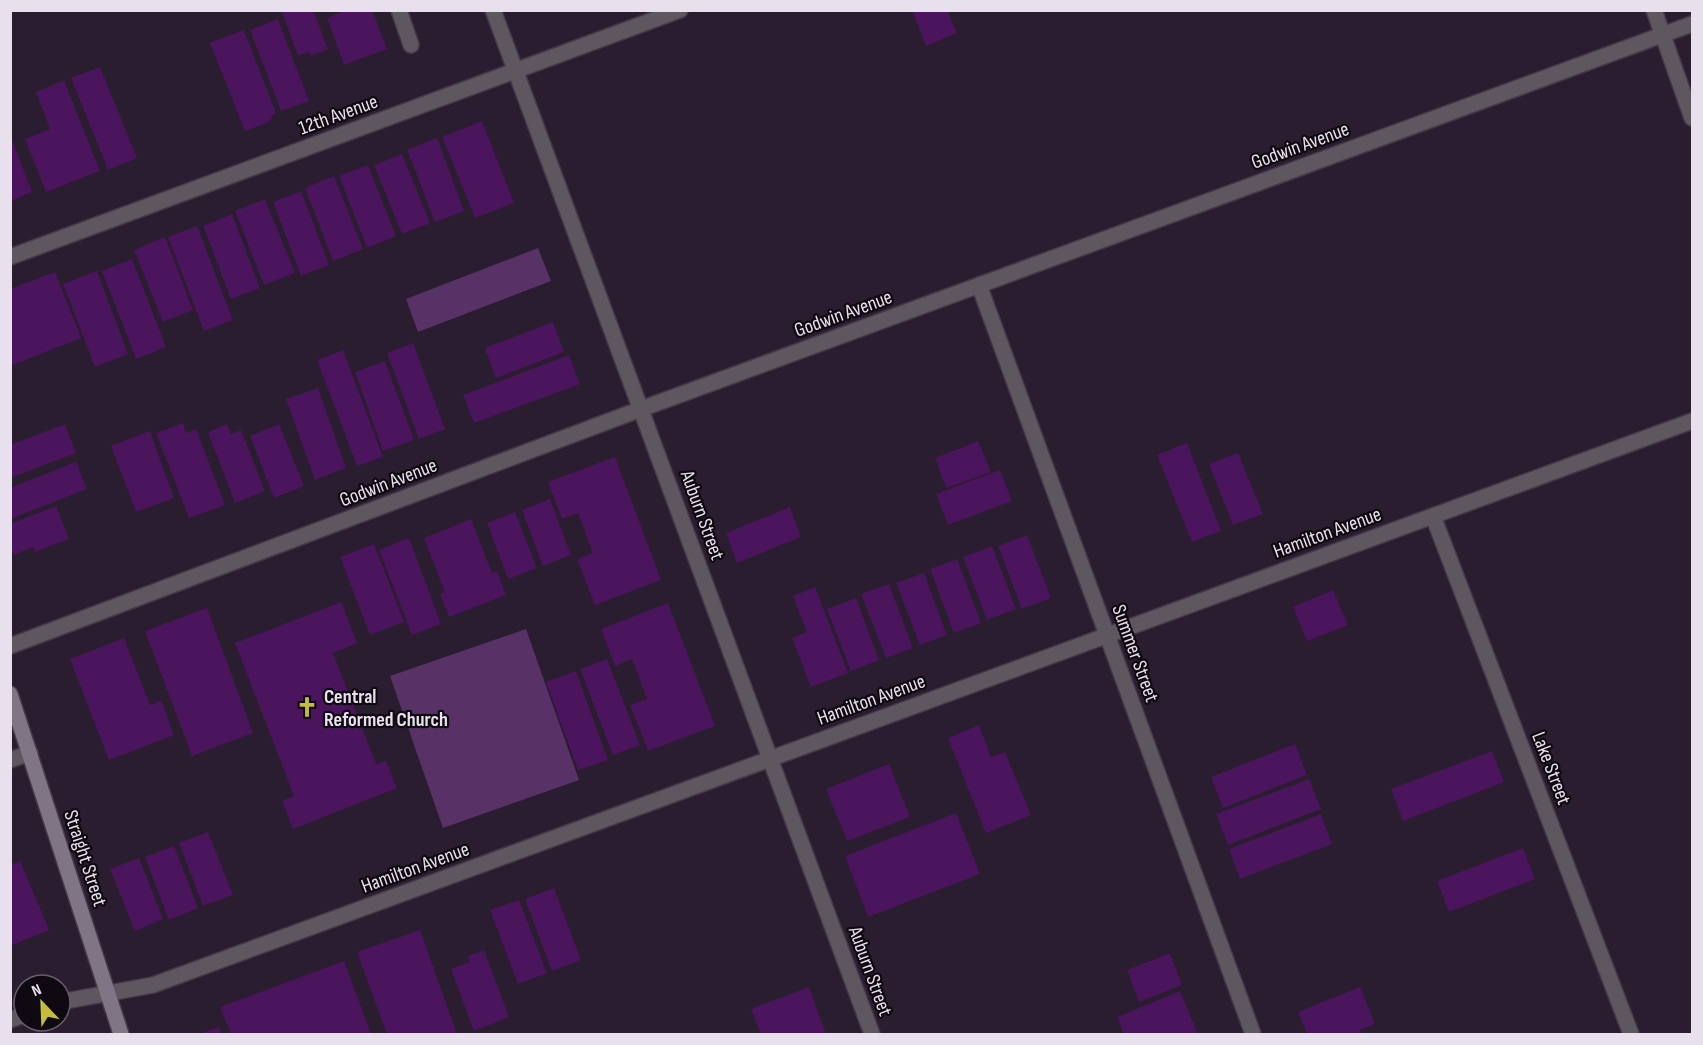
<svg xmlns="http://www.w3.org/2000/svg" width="1703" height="1045" font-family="'Sofia Sans Condensed',sans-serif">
  <rect width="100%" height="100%" fill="#291d2f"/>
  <!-- green -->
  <g fill="#583267">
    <polygon points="538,248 551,281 418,332 406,299"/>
    <polygon points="526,629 579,780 443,828 390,676"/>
  </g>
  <!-- building -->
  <g fill="#4a155c">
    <polygon points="281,10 313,10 328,49 311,56 309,52 298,56"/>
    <polygon points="346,10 372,10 387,49 344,65 327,18"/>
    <polygon points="912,10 947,10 957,33 926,46"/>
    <polygon points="278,19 309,101 281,111 250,30"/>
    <polygon points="244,30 276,113 273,115 269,122 245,131 210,43"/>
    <polygon points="100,67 137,158 108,170 71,78"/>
    <polygon points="64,80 100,171 46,192 25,139 50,129 36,92"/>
    <polygon points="482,121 514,203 475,218 442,137"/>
    <polygon points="437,138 464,211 435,222 407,150"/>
    <polygon points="13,142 32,192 10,201 10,143"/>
    <polygon points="402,154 430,223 402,234 374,165"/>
    <polygon points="368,165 396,236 367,248 339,176"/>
    <polygon points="334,176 363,249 333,261 305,188"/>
    <polygon points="301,191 329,265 301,276 273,202"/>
    <polygon points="265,199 295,273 264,285 235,211"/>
    <polygon points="232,214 260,288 231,299 203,226"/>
    <polygon points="197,226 233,320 204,331 168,237"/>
    <polygon points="165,237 193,310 163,322 134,250"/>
    <polygon points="132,259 166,347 136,359 102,271"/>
    <polygon points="97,271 128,354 95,367 63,284"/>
    <polygon points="55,272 81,338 10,366 10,289"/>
    <polygon points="553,322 564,352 496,378 485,348"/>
    <polygon points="413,343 445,429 419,439 387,353"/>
    <polygon points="343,350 383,457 357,466 317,360"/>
    <polygon points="569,355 580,384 474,423 463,395"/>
    <polygon points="385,361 414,440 383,451 355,372"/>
    <polygon points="318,388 346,468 315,480 286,399"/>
    <polygon points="183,423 186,433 196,429 225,505 189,518 156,433"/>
    <polygon points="65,424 76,453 10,478 10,445"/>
    <polygon points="227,424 231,434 241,430 265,491 235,503 208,432"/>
    <polygon points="279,424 304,486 274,498 250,436"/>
    <polygon points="150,431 174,498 136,512 111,446"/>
    <polygon points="978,441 991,472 946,488 935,458"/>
    <polygon points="1187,443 1221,531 1192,542 1157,455"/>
    <polygon points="1238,453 1263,514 1233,525 1209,464"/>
    <polygon points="615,457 661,580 595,605 577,559 593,553 578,513 562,519 548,482"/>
    <polygon points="76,462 87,489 10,519 10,488"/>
    <polygon points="1000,470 1012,501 948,525 936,494"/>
    <polygon points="550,499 571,555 543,566 522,510"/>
    <polygon points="56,506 69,539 35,552 33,547 14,555 10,544 10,524"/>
    <polygon points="790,507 801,537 737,563 726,533"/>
    <polygon points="515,512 537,568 508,579 487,523"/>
    <polygon points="471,519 492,573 497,571 506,595 449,617 440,594 445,592 424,538"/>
    <polygon points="1027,535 1051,598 1022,609 998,546"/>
    <polygon points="409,538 441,624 412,635 379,550"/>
    <polygon points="374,544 404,622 370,635 340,557"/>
    <polygon points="992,546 1016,609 987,620 963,557"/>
    <polygon points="957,559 981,623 954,633 930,569"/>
    <polygon points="924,573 947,635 920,645 896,583"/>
    <polygon points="889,584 913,648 886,658 861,594"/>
    <polygon points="815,587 848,673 811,687 792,638 807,632 793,596"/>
    <polygon points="1333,590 1348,625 1307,641 1293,607"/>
    <polygon points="856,598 879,660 851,671 827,609"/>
    <polygon points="341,602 357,643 333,653 376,764 386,761 397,788 293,829 282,801 294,796 235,643"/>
    <polygon points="668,603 715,726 648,751 630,705 647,699 632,659 615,666 601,629"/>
    <polygon points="207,608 253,733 192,756 145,631"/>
    <polygon points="124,638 150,705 161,700 174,735 109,760 70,659"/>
    <polygon points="607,659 640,745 613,755 580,669"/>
    <polygon points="576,671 608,760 578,770 546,682"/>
    <polygon points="979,725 991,757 1005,752 1031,815 986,833 948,738"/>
    <polygon points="1295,744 1307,775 1223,808 1211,777"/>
    <polygon points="1492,751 1504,782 1403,821 1391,789"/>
    <polygon points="889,764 910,817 847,841 826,789"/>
    <polygon points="1309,779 1321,809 1228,845 1216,814"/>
    <polygon points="956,813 980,874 868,917 845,856"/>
    <polygon points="1321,814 1332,844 1240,879 1229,849"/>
    <polygon points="208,832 233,895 203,906 179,843"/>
    <polygon points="174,846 198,908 169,920 145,857"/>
    <polygon points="1523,848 1535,879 1449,912 1437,881"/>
    <polygon points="139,858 163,919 135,931 110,869"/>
    <polygon points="20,861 49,930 12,945 10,942 10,865"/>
    <polygon points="554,888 581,960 552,971 525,899"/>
    <polygon points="519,900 547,973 518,984 490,910"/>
    <polygon points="420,930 457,1034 387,1034 357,952"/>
    <polygon points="484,950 509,1017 474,1031 451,969 470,962 468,956"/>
    <polygon points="1170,953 1182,985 1139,1002 1127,970"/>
    <polygon points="344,961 371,1034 231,1034 220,1007"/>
    <polygon points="809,987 826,1034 761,1034 751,1009"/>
    <polygon points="1360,987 1375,1024 1360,1030 1361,1034 1307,1034 1298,1012"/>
    <polygon points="1180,991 1198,1034 1124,1034 1117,1017"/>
    <polygon points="219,1027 222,1034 200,1034"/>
  </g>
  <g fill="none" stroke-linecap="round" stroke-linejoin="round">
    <!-- lane casing -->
    <g stroke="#44384a" stroke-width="18">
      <g id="lane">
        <polyline points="399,10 411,45"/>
        <polyline points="10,760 30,753"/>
      </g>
    </g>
    <!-- street casing -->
    <g stroke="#44384a" stroke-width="18">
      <g id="street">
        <polyline points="493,10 872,1034"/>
        <polyline points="1654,10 1692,118"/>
        <polyline points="10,257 680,10"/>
        <polyline points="979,285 1253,1034"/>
        <polyline points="1433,516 1631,1034"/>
        <polyline points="10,646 641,409 1692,24"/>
        <polyline points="60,1002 153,985 1692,421"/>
        <polyline points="10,1020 24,1015"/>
      </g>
    </g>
    <!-- secondary casing -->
    <g stroke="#44384a" stroke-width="18">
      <polyline id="secondary" points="10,694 121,1034"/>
    </g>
    <!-- lane -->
    <use href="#lane" stroke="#5e5760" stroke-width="15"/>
    <!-- street -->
    <use href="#street" stroke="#5e5760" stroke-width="15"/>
    <!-- secondary -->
    <use href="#secondary" stroke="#7f7584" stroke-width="15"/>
  </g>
  <!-- icons -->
  <defs>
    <g id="church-bare" transform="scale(1.62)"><path d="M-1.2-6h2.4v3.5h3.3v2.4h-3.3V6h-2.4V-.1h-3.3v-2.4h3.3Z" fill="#c5bc3d" stroke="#0f0911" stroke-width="2.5" paint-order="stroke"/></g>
  </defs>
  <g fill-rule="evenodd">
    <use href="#church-bare" x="307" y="707"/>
  </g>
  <g text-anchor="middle" stroke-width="4.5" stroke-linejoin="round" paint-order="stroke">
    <!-- street labels -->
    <g font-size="20" fill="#e9e0ed" stroke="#0f0911">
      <text transform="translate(338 114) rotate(-20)" y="7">12th Avenue</text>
      <text transform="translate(1300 145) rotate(-20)" y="7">Godwin Avenue</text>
      <text transform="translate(843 313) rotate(-20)" y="7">Godwin Avenue</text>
      <text transform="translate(388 482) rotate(-21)" y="7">Godwin Avenue</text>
      <text transform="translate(703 515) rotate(70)" y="7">Auburn Street</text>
      <text transform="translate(1327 532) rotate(-20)" y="7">Hamilton Avenue</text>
      <text transform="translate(1136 653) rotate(70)" y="7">Summer Street</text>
      <text transform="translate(871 699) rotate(-20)" y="7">Hamilton Avenue</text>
      <text transform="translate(1552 768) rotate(69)" y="7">Lake Street</text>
      <text transform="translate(86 858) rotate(72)" y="7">Straight Street</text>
      <text transform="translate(415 867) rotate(-20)" y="7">Hamilton Avenue</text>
      <text transform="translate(871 971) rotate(70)" y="7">Auburn Street</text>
    </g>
    <!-- poi labels -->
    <g font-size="20" font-weight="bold" fill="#e9e0ed" stroke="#0f0911" text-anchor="start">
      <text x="324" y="703">Central<tspan x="324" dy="23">Reformed Church</tspan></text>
    </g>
  </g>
  <!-- border -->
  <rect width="1703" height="1045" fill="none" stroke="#e9e0ed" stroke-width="24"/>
  <!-- north arrow -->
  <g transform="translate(42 1003) rotate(337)"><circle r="28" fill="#0f0911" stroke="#665f69" stroke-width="1.5"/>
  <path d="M0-4.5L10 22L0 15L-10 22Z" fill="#c5bc3d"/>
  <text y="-9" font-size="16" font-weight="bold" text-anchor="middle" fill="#e9e0ed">N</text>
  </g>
</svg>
